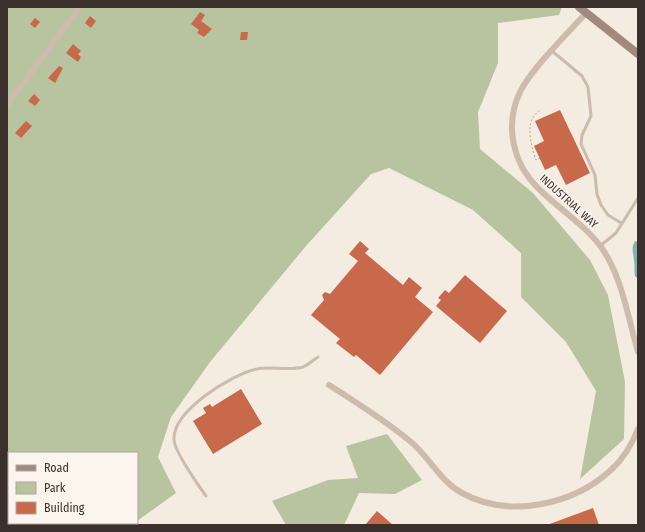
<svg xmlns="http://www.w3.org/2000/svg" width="645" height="532" font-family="'Fira Sans Condensed',sans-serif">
  <rect width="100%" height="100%" fill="#f4ebe1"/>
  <!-- green -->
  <g fill="#b8c4a0">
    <polygon points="7,7 562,7 559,15 498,23 498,63 478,112 480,149 533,193 590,260 608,295 625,382 624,439 580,479 596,391 566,342 521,297 521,253 473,210 389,168 371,174 306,246 210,362 171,417 158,457 176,493 137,521 137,453 9,453 9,523 134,523 131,525 7,525"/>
    <polygon points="387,434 422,480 395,494 359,493 344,525 286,525 272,501 328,480 358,478 346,446"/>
  </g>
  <!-- water -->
  <path fill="#7fb0b2" d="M635,241l3,1v37l-3,-3c-1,-6 0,-11 -1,-16 -1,-9 -3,-12 1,-19z"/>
  <!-- building -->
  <g fill="#c8694b">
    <polygon points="200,12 205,15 201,21 212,29 204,37 197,33 199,30 191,24"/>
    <polygon points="90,16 96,21 91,28 85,23"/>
    <polygon points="35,18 40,22 35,28 30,24"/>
    <polygon points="241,32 248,32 247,40 240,40"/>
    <polygon points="73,44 81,51 78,54 81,57 78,62 66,53"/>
    <polygon points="59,66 63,68 55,83 48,78"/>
    <polygon points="34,94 40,100 35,106 28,101"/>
    <polygon points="560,110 590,173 566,185 556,165 545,170 534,146 544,141 535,121"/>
    <polygon points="26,121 32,126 21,138 15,133"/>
    <polygon points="360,241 369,249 365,253 403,285 409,277 422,288 415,297 433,312 380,375 356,355 354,357 336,343 340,339 311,315 324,300 322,295 325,292 330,294 358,261 349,254"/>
    <polygon points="465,275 507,311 480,343 436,306 441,300 438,298 445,290 449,293"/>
    <polygon points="241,389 262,424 213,454 193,421 206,413 203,408 210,404 212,407"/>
    <polygon points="593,508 599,525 547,525"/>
    <polygon points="377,511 393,525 365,525"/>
  </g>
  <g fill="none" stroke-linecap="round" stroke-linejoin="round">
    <!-- path -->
    <path stroke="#b9a596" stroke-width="1" stroke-dasharray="2 2" stroke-linecap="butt" d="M540,158l-4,2c-4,-11 -9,-30 -4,-41 2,-4 6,-7 9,-10"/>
    <!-- lane -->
    <g stroke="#cdbbac" stroke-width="3">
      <polyline points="552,51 582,76 588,87 591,116 582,135 581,144 595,175 597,194 601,205 608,215 621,223"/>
      <polyline points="600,246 616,233 638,198"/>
      <path d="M206,496c-8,-11 -31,-44 -32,-56 -2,-29 58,-66 83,-71 14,-3 32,2 46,-2 5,-2 10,-7 15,-10"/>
    </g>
    <!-- street -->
    <g stroke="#cdbbac" stroke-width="6">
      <path d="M586,13c-19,21 -54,55 -66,79 -16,34 -7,72 19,97 20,20 45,35 62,58 21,29 27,71 37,105"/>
      <polyline points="7,105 80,7"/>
      <path d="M329,385c28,18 57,36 82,57 19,16 29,39 51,51 47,26 112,12 150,-24 11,-10 20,-25 26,-40"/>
    </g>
    <!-- secondary -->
    <polyline stroke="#a18a7d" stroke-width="8" points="579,7 638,54"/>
  </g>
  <g text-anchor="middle" stroke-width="3.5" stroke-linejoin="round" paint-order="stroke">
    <!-- street labels -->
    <g font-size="11" fill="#3b302b" stroke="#fbf5ee">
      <text transform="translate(569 201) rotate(42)" y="4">INDUSTRIAL WAY</text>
    </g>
  </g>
  <!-- border -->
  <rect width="645" height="532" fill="none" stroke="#3b302b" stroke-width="16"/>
  <!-- legend -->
  <rect x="8" y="452" width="130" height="72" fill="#fbf5ee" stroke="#aea6a0"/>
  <rect x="16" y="465" width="20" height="6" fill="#a18a7d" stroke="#aea6a0"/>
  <text x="44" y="472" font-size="12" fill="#3b302b">Road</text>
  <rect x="16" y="482" width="20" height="12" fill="#b8c4a0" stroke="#aea6a0"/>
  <text x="44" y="492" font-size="12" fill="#3b302b">Park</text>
  <rect x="16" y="502" width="20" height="12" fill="#c8694b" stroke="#aea6a0"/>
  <text x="44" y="512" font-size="12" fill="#3b302b">Building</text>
</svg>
